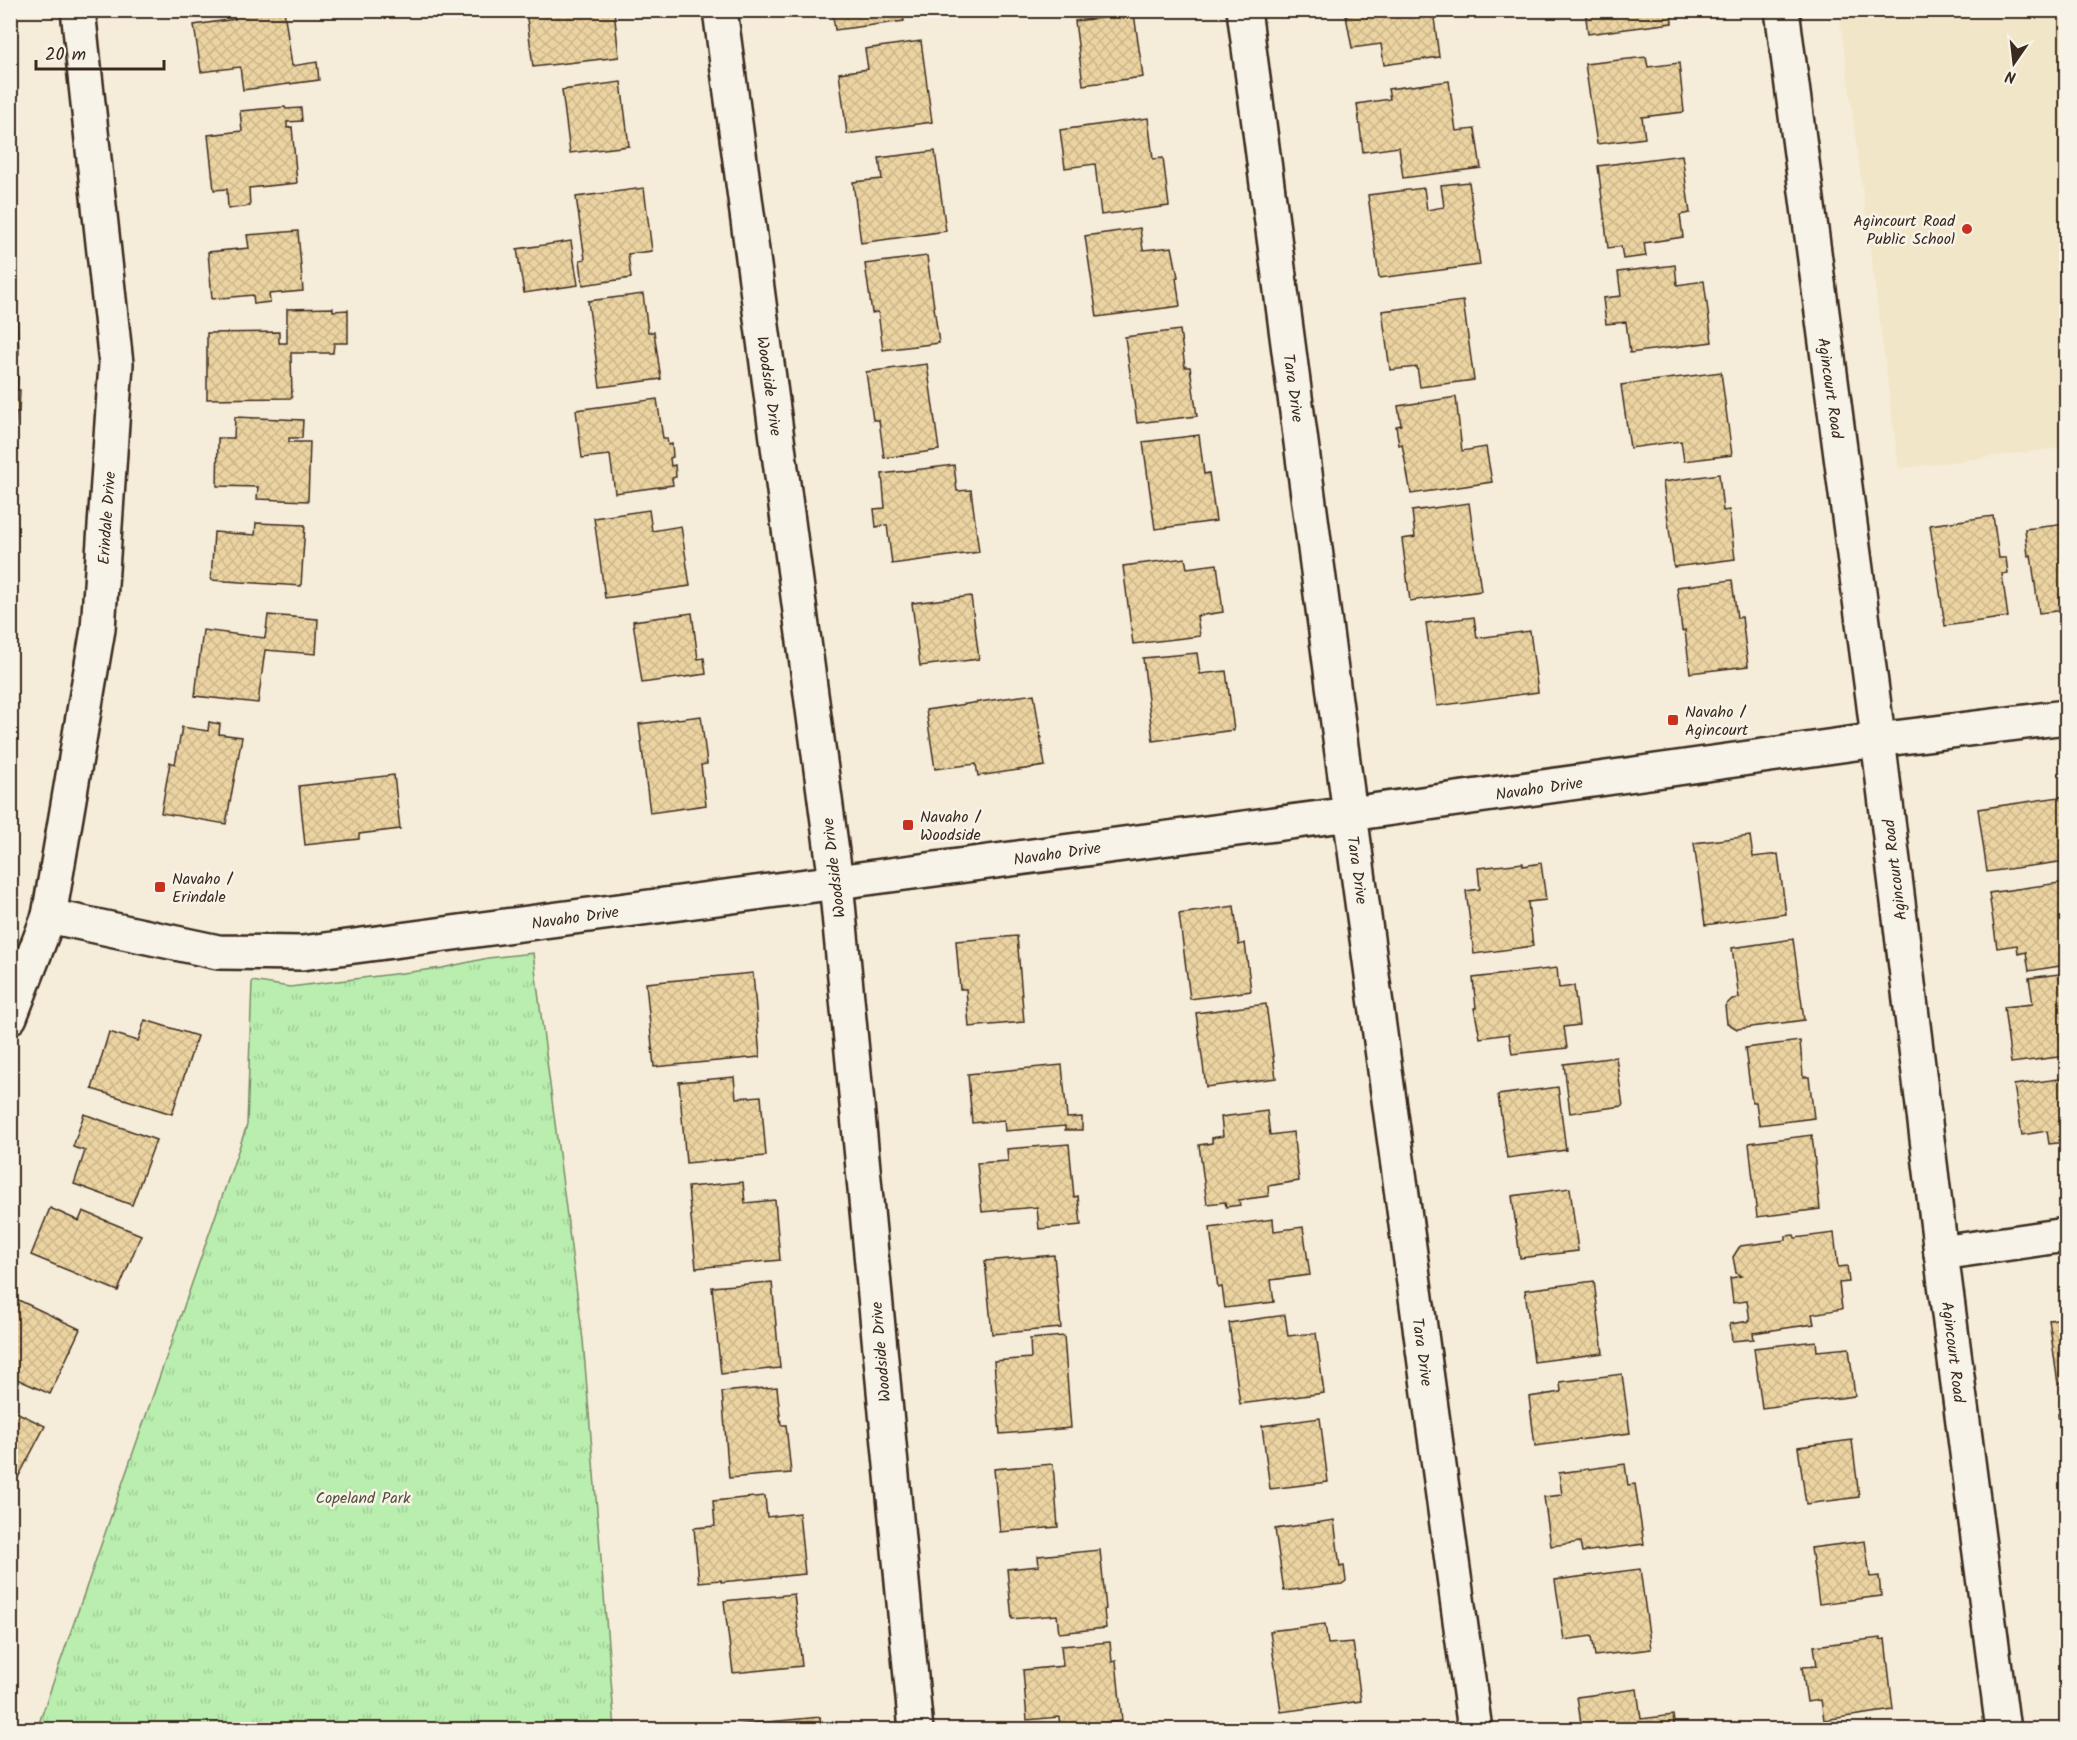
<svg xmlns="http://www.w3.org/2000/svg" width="2077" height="1740" font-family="Kalam,sans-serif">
  <defs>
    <pattern id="park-tufts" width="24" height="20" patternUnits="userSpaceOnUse" patternTransform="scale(1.5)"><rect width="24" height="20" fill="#b9eeaf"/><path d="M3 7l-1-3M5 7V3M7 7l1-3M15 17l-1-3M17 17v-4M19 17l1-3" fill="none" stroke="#a0cc96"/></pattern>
    <pattern id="building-cross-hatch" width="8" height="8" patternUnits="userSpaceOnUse" patternTransform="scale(1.5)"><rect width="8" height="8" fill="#ecd4a2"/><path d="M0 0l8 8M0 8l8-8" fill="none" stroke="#cbb68b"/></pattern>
  </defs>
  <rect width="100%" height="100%" fill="#f5edda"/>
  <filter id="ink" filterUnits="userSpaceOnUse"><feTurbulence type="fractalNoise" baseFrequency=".0167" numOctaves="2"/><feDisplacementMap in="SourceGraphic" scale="12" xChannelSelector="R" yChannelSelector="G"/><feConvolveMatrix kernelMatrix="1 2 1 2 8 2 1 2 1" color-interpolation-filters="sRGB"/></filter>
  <g filter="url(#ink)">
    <!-- built -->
    <polygon fill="#f2e6c9" points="1839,11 2066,11 2066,447 1899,469"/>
    <!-- park -->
    <polygon fill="url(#park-tufts)" stroke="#7a8c66" stroke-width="1.5" points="533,953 583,1340 615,1729 37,1729 247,1125 252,981 290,987 442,968 488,958"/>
    <!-- building -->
    <g fill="url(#building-cross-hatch)" stroke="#3b2a1e" stroke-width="1.5">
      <polygon points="233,10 284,10 292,66 317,62 319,80 243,90 240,67 201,72 194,25 235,19"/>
      <polygon points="526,10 614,10 619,57 533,67"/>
      <polygon points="832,10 902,10 904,21 835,30"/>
      <polygon points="1347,10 1433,10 1439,57 1384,65 1381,44 1352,48 1346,16 1348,15"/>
      <polygon points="1585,10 1671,10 1672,23 1588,34"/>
      <polygon points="1134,14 1143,77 1083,85 1075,21"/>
      <polygon points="921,41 932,122 847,134 839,73 868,69 865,49"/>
      <polygon points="1646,57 1648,67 1679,63 1684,112 1642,117 1645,138 1597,144 1585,64"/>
      <polygon points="1449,81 1456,131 1475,129 1481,168 1403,178 1399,147 1363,152 1357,104 1390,99 1388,89"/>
      <polygon points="621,82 629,146 570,153 562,90"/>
      <polygon points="285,107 286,109 301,108 302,121 287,122 287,128 292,127 297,183 249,188 250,206 228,209 227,189 214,190 208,135 242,131 240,111"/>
      <polygon points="1148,118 1153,159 1163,158 1169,206 1101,215 1095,164 1065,168 1060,130"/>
      <polygon points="935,151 946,231 861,243 853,182 882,179 879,158"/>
      <polygon points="1682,155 1690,213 1680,215 1683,237 1644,243 1646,256 1623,259 1621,246 1608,248 1598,166"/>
      <polygon points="1469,182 1480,265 1379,278 1368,195 1424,188 1427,210 1444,207 1441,185"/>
      <polygon points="644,188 652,251 628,254 631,278 583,285 580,260 585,259 576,197"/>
      <polygon points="1140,228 1143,250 1172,247 1178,277 1176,278 1180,306 1097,317 1085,236"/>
      <polygon points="298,231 303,291 269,294 270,302 254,304 253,295 212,299 208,252 249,248 247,235"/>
      <polygon points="571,241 578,285 524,293 517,249"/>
      <polygon points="927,256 939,343 883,350 878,312 872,313 865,264"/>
      <polygon points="1675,265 1677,285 1704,281 1712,342 1630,353 1626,322 1606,324 1603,298 1621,296 1618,272"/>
      <polygon points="10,293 16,293 19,354 10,354"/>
      <polygon points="643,294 648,332 654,332 661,379 600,387 588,301"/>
      <polygon points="1463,301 1474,380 1420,387 1417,367 1390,370 1382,311"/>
      <polygon points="333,308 333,311 348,310 348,343 334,343 333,353 291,353 292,398 207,399 207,333 279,332 279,343 287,343 287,309"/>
      <polygon points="1180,330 1185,367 1190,367 1197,416 1137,423 1125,337"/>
      <polygon points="927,364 939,450 884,458 879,420 873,420 866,372"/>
      <polygon points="1721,372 1732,455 1684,461 1681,441 1630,448 1621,385"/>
      <polygon points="10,375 18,375 17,390 20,390 19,412 16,412 14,464 10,464"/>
      <polygon points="1456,397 1462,451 1486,447 1492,482 1411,494 1402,444 1399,445 1396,426 1401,425 1398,406"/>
      <polygon points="657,399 663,438 667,438 668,445 672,444 673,457 670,458 671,466 675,465 676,477 672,478 673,485 615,493 610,455 582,458 576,410"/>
      <polygon points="235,417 303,420 302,438 289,438 289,442 310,442 308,501 257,499 258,487 217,486 218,438 234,438"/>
      <polygon points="1199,435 1204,474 1209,473 1216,521 1155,529 1143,442"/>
      <polygon points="954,465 957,491 971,490 979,552 892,564 887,525 876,527 874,509 885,508 882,474"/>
      <polygon points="1719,474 1723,511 1729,510 1735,559 1674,567 1663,482"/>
      <polygon points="1469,503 1481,591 1410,601 1402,539 1415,537 1412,511"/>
      <polygon points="649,510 652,531 681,526 690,586 605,598 594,518"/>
      <polygon points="1993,516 1999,558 2006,558 2008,573 2002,574 2008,617 1945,626 1930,525"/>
      <polygon points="256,523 305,525 301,586 211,580 214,532 255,535"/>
      <polygon points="2066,524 2066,610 2039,613 2031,555 2028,556 2025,529"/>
      <polygon points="1185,558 1187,568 1217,564 1223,612 1197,616 1200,636 1133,644 1123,566"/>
      <polygon points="1732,580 1737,618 1742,617 1748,666 1690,673 1685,630 1682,631 1677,587"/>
      <polygon points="971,596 979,659 920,666 912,603"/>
      <polygon points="692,613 698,659 704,658 706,674 642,683 633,621"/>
      <polygon points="268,615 318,619 316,654 265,650 258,703 195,696 203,630 265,638"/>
      <polygon points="1474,617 1477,638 1530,631 1538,692 1437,706 1426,623"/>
      <polygon points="1197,653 1200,674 1226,671 1234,730 1153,741 1143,658"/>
      <polygon points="1034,694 1045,766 978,776 976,764 935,769 926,710"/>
      <polygon points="701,716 707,764 701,765 706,805 650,813 639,724"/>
      <polygon points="209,722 220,724 219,734 242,737 226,824 161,813 170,762 175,764 182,727 208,731"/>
      <polygon points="394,775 400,829 359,834 359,839 305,845 299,786"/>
      <polygon points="2066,796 2066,861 1987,872 1978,809"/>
      <polygon points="1750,836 1753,857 1778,854 1786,914 1705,925 1694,843"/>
      <polygon points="1523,863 1523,866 1541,863 1546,900 1528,902 1533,946 1474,954 1466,891 1480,889 1478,868"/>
      <polygon points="2066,882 2066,965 2029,971 2026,952 2018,954 2017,945 1997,948 1989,893"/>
      <polygon points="1234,906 1239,945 1245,943 1251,991 1190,999 1179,914"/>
      <polygon points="1017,936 1024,1022 969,1027 966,989 960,989 956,941"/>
      <polygon points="1793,939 1804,1020 1737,1029 1727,1023 1725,1006 1732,999 1739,998 1732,948"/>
      <polygon points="1557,968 1559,988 1574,986 1579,1025 1564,1027 1567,1048 1512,1054 1509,1034 1480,1038 1474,1008 1476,1008 1473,978"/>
      <polygon points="753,973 760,1057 654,1067 646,983"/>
      <polygon points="2066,973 2066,1056 2011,1063 2004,1007 2033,1004 2029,978"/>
      <polygon points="1266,1004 1276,1078 1206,1087 1196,1013"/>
      <polygon points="145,1020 197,1036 172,1114 92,1089 109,1032 138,1041"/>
      <polygon points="1800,1041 1803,1077 1809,1077 1814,1118 1759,1125 1756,1102 1752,1102 1745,1048"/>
      <polygon points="1616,1057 1623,1106 1570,1113 1564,1064"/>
      <polygon points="1062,1065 1067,1118 1082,1117 1082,1130 1065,1130 1065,1126 1005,1131 1004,1120 972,1123 968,1074"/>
      <polygon points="734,1077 736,1098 761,1096 766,1156 686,1163 679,1082"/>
      <polygon points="2066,1078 2066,1142 2049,1144 2047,1131 2022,1135 2014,1085"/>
      <polygon points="1558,1087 1566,1150 1507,1158 1498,1095"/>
      <polygon points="1267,1111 1270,1135 1293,1132 1299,1181 1268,1186 1269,1196 1239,1200 1240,1205 1226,1207 1225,1202 1207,1204 1199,1145 1212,1143 1212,1138 1223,1136 1221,1117"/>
      <polygon points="84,1114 156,1140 132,1205 74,1184 85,1151 73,1147"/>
      <polygon points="1812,1135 1820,1209 1757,1217 1749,1143"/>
      <polygon points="1069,1144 1074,1197 1078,1196 1081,1225 1039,1229 1037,1207 982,1212 977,1163 1008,1161 1007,1149"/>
      <polygon points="743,1182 745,1203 775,1200 780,1260 696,1268 688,1187"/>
      <polygon points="1570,1188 1578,1251 1520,1258 1512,1196"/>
      <polygon points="50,1208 79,1221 83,1211 141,1235 118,1291 31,1255"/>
      <polygon points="1273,1219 1274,1231 1303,1227 1310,1275 1271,1280 1274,1302 1225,1308 1222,1287 1218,1288 1210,1228"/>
      <polygon points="1834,1233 1838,1267 1847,1266 1849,1282 1839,1283 1842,1309 1812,1314 1814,1324 1753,1333 1754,1339 1732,1341 1730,1324 1750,1321 1747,1301 1733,1303 1730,1278 1741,1276 1736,1273 1733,1257 1740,1246 1786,1240 1786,1236 1794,1235 1795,1238"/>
      <polygon points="1054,1255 1061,1328 992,1334 985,1261"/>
      <polygon points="1594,1281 1603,1353 1534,1362 1525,1290"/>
      <polygon points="772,1282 780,1368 721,1374 712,1287"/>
      <polygon points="12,1297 80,1329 50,1394 10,1376 10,1301"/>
      <polygon points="1285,1315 1288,1336 1316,1333 1324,1393 1240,1404 1229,1323"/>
      <polygon points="2066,1318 2066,1382 2058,1384 2049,1320"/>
      <polygon points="1064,1336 1071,1428 1000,1434 994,1361 1031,1358 1030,1339"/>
      <polygon points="1816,1341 1817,1351 1849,1348 1855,1396 1762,1408 1754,1348"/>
      <polygon points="1622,1374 1630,1433 1535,1446 1529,1397 1561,1392 1560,1382"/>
      <polygon points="777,1387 781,1425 786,1425 791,1473 729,1478 722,1392"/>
      <polygon points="10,1409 45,1426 12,1489 10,1488"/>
      <polygon points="2066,1413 2066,1464 2064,1464 2058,1414"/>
      <polygon points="1320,1418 1328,1482 1270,1489 1262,1426"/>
      <polygon points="1852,1440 1859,1497 1806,1504 1798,1447"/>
      <polygon points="1053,1464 1058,1527 1000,1532 994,1469"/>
      <polygon points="1625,1464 1628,1485 1635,1484 1644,1544 1582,1552 1580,1542 1551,1546 1544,1497 1562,1495 1559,1473"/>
      <polygon points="765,1496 767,1517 799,1513 805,1574 721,1582 721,1580 699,1582 694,1528 715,1526 713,1501"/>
      <polygon points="1334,1520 1340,1567 1344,1566 1346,1581 1342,1584 1284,1591 1275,1529"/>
      <polygon points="1865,1541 1870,1577 1879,1576 1881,1596 1819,1604 1811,1548"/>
      <polygon points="1100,1550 1106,1609 1104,1610 1106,1628 1059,1633 1057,1615 1012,1619 1007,1569 1039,1566 1038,1556"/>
      <polygon points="1640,1569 1651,1649 1595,1656 1592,1636 1564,1640 1555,1580"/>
      <polygon points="794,1594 802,1666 733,1673 724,1601"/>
      <polygon points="1325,1624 1328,1644 1353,1642 1361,1701 1281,1712 1270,1631"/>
      <polygon points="1880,1638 1880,1640 1885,1639 1893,1710 1824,1720 1821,1700 1807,1702 1802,1667 1817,1666 1814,1646"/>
      <polygon points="1110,1642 1112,1662 1116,1661 1122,1721 1060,1727 1059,1717 1027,1720 1023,1670 1063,1666 1061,1646"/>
      <polygon points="1637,1689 1641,1719 1673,1715 1675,1730 1582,1730 1577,1697"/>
      <polygon points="820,1717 821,1730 727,1730 727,1726"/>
      <polygon points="1360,1722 1361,1730 1300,1730"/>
    </g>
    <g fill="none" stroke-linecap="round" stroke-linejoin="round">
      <!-- minor casing -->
      <g stroke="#3b2a1e" stroke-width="38">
        <g id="minor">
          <polyline points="720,10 836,882 916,1730"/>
          <polyline points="1244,10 1350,814 1475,1730"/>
          <polyline points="1782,10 1873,698 1941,1253 2003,1730"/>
          <polyline points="49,916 218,952 302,953 1350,814 1877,740 2066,717"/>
          <polyline points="10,1017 49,916 98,629 116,364 78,10"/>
          <polyline points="1941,1253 2066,1235"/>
        </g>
      </g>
      <!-- minor -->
      <use href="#minor" stroke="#f7f3e8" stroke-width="33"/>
    </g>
  </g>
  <!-- markers -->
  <g fill="#c8321e" stroke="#f7f3e8" stroke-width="2">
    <circle cx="1967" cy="229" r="6"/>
    <rect x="1667" y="714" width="12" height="12" rx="3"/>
    <rect x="902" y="819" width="12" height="12" rx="3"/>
    <rect x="154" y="881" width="12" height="12" rx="3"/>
  </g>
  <g text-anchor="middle" stroke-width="5" stroke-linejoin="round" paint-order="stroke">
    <!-- poi labels -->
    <g font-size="16" fill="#3b2a1e" stroke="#f7f3e8" text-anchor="start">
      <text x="1955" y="226" text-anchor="end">Agincourt Road<tspan x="1955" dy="18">Public School</tspan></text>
      <text x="1685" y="717">Navaho /<tspan x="1685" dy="18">Agincourt</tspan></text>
      <text x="920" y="822">Navaho /<tspan x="920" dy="18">Woodside</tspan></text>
      <text x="172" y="884">Navaho /<tspan x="172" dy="18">Erindale</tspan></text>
    </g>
    <!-- street labels -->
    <g font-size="16" fill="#3b2a1e" stroke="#f7f3e8">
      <text transform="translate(770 386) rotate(82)" y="6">Woodside Drive</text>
      <text transform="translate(1294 388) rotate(82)" y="6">Tara Drive</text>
      <text transform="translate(1831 388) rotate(82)" y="6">Agincourt Road</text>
      <text transform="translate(106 518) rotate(-86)" y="6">Erindale Drive</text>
      <text transform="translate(1539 788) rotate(-8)" y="6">Navaho Drive</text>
      <text transform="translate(1057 853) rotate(-8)" y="6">Navaho Drive</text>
      <text transform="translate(833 868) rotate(-97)" y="6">Woodside Drive</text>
      <text transform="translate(1358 870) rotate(82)" y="6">Tara Drive</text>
      <text transform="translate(1894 870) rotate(-97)" y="6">Agincourt Road</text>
      <text transform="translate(575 917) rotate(-8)" y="6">Navaho Drive</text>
      <text transform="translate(880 1352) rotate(-95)" y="6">Woodside Drive</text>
      <text transform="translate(1423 1352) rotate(82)" y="6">Tara Drive</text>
      <text transform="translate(1954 1352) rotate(83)" y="6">Agincourt Road</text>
    </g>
    <!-- park labels -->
    <g font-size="16" fill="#54513b" stroke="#f7f3e8">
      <text x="363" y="1503">Copeland Park</text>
    </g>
  </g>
  <!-- margin -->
  <rect width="2077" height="1740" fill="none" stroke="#f7f3e8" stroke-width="36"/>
  <rect x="18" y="18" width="2041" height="1704" fill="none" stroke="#3b2a1e" stroke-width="2" filter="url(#ink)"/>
  <!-- north arrow -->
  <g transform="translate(2014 63) rotate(194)" stroke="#f7f3e8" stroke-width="4.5" paint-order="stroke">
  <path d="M0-4.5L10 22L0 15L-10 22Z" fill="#3b2a1e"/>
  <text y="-9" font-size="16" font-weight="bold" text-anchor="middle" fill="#3b2a1e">N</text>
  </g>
  <!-- scale -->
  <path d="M36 60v9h128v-9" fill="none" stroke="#3b2a1e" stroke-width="3"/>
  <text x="45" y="60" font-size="18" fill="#3b2a1e" stroke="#f7f3e8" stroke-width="4.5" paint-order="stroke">20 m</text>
</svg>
